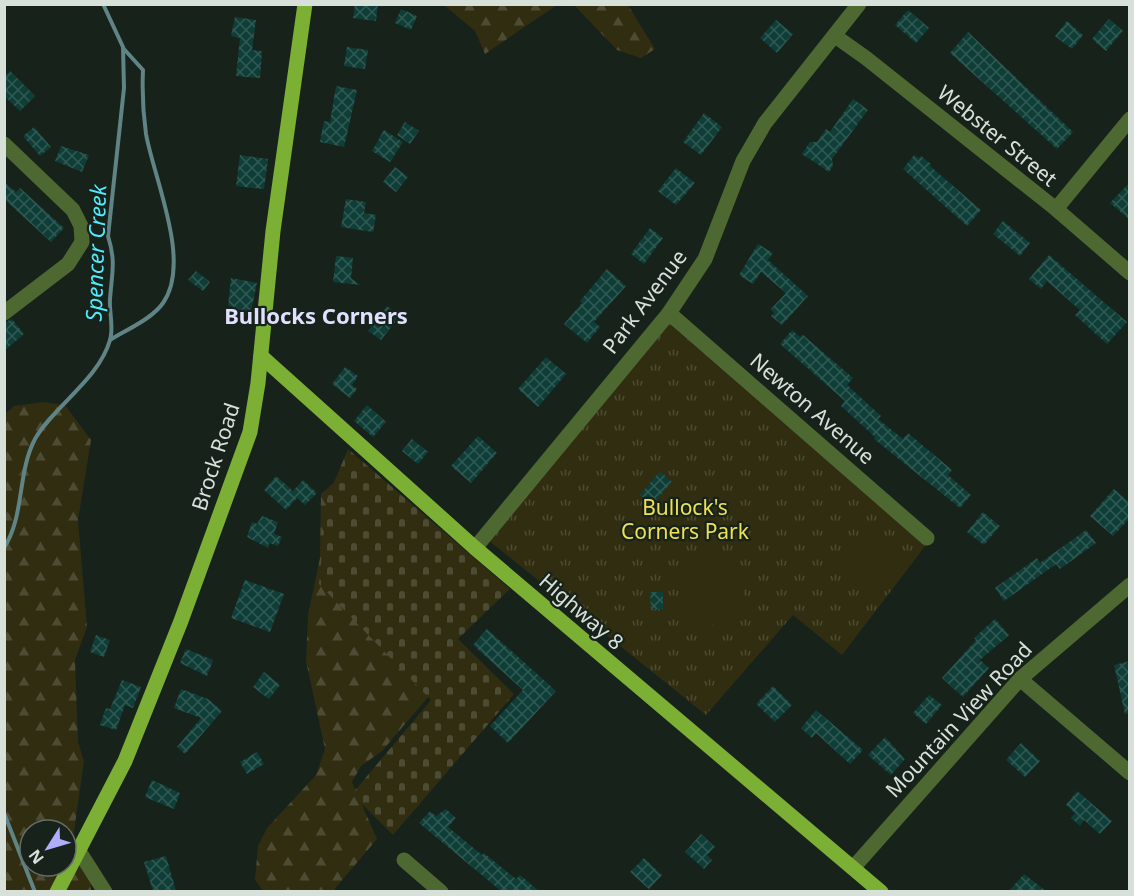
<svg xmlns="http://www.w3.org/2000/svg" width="1134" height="896" font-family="'Noto Sans',sans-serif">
  <defs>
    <pattern id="grass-tufts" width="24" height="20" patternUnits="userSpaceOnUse" patternTransform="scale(1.5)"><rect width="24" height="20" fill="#302d11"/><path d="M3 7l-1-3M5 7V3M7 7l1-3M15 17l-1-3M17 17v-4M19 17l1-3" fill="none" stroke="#4d4b33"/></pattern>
    <pattern id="forest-firs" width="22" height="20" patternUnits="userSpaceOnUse" patternTransform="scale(1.5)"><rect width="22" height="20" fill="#302d11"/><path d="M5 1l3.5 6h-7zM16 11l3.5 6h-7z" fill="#4d4b33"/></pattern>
    <pattern id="cemetery-stones" width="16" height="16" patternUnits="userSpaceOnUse" patternTransform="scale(1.5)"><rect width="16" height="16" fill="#302d11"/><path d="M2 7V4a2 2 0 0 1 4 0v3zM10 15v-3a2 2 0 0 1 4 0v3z" fill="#4d4b33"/></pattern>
    <pattern id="building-cross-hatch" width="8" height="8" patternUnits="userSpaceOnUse" patternTransform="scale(1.5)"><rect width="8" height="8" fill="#0e3e37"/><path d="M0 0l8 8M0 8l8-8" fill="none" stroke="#305a53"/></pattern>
  </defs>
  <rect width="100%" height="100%" fill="#17221b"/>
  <!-- grass -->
  <polygon fill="url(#grass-tufts)" points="669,321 926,545 842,655 793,615 706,715 488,540"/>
  <!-- forest -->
  <g fill="url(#forest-firs)" fill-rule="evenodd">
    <polygon points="444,5 557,5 485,54 475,31"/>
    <polygon points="574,5 628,5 655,49 641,58 617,50"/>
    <path d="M43,402l22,3 26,35 -13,80 9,107 -12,33 3,82 6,19 -10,71 2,27 15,22v10h-86l-1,-476 10,-9zM30,830h36v36h-36z"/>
    <polygon points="339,478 447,675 382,751 361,766 352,782 377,839 333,891 263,891 255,880 258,846 267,828 316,775 325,749 306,661 308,615 320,558 321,494"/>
  </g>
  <!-- cemetery -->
  <polygon fill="url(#cemetery-stones)" points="348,449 510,589 458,639 514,694 393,835 352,794 431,700 319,584 327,499"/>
  <!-- pitch -->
  <g fill="#302d11">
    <path d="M875,529l34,28 -26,36c-22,-3 -50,-22 -31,-47 5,-6 16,-12 23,-17z"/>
    <path d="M701,555c7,2 16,3 23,7 21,12 25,37 13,57 -24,5 -38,15 -55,-7l2,-43z"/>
  </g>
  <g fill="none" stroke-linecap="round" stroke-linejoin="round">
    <!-- stream -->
    <g stroke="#608385" stroke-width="4">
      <path d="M110,340c16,-10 42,-21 53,-37 29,-41 -9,-124 -17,-169 -3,-21 -4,-42 -3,-64l-20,-22"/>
      <path d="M4,548c21,-33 13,-75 31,-109 18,-32 64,-60 75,-99 4,-12 -1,-28 0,-41 2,-27 6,-37 -2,-63l16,-148 -1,-41 -20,-43"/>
      <polyline points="4,813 35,892"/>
    </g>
  </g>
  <!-- building -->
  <g fill="url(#building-cross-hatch)">
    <polygon points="355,4 378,4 376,21 353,18"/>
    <polygon points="401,9 417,16 411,30 395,23"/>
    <polygon points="908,10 929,28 916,43 895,25"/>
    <polygon points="235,17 256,20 252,50 262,51 260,78 236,76 240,38 231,36"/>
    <polygon points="1109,19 1123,31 1106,51 1092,39"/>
    <polygon points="776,20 793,34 777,53 760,38"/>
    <polygon points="1067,21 1083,35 1072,49 1055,36"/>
    <polygon points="968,32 1073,132 1057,149 950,53"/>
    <polygon points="347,47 368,50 365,69 344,66"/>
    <polygon points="10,71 35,96 20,111 4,96 4,76"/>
    <polygon points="336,86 357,90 344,147 320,142 324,121 330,122"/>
    <polygon points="853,99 868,110 832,159 833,166 829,172 802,154 810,142 817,142 826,129 830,132"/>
    <polygon points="704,113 722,127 701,155 683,142"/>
    <polygon points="405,122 419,131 410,144 397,135"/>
    <polygon points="34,127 51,147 40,156 23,136"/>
    <polygon points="384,130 403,142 390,162 372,151"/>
    <polygon points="61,146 89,155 82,172 55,161"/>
    <polygon points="240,155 268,159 264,189 236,186"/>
    <polygon points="914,155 919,158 921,156 931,164 930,166 981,210 967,226 903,169"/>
    <polygon points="395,167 408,177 396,192 383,182"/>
    <polygon points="676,168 695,183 676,205 658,191"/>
    <polygon points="4,182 16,192 20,188 64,228 51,242 4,199"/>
    <polygon points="1130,182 1130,220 1110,203"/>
    <polygon points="346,199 366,202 364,213 376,215 373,232 341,227"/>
    <polygon points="1003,221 1030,243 1020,256 993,234"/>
    <polygon points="650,228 663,238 644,264 631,254"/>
    <polygon points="758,244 773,253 768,260 808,296 782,325 771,316 774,313 771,309 786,293 761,272 753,284 739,275"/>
    <polygon points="1049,255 1127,322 1107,344 1075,315 1080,310 1047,281 1041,289 1029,279"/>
    <polygon points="336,256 353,258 351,278 360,285 333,282"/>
    <polygon points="607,269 626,286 594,322 600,327 587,343 564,324 582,303 580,301"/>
    <polygon points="196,271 210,282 203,291 188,280"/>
    <polygon points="231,278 257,283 250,316 235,314 236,307 228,306"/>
    <polygon points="387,306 400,316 381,340 368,331"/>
    <polygon points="12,319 24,334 4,351 4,323"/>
    <polygon points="792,330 800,337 803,335 853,378 847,385 881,416 878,419 903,439 908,433 952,470 948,475 971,495 960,508 874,439 875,437 841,406 845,401 780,344"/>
    <polygon points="546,357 566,374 538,407 518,389"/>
    <polygon points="345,367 358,376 352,385 357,389 350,398 332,384"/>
    <polygon points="367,405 386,422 373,437 354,421"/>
    <polygon points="478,436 497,453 471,483 451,466"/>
    <polygon points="412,439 428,452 418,464 402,451"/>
    <polygon points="660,471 672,482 652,505 640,495"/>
    <polygon points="276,476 293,491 303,480 317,493 305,505 297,498 286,510 264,490"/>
    <polygon points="1114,489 1130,503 1130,518 1113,536 1090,516"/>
    <polygon points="983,512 1000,526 984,545 967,532"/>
    <polygon points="262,516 278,522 274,534 282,537 278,546 269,543 268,548 247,537 252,522 257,524"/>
    <polygon points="1086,530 1096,543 1060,569 1056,564 1004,601 995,588 1037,558 1040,563"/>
    <polygon points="245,580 284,594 270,632 231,618"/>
    <polygon points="650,592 663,592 663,609 651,609"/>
    <polygon points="995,619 1009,635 980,660 989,668 963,697 942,678 976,640 974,638"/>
    <polygon points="487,629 556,691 508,743 490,726 523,690 473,645"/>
    <polygon points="96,635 110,640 104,657 90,652"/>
    <polygon points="186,649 213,660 207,676 180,663"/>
    <polygon points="1130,661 1130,713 1125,714 1114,665"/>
    <polygon points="264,672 280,685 269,699 253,687"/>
    <polygon points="122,680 141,687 133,708 125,705 116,730 100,725 106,708 110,709"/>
    <polygon points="773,686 792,705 775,722 756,704"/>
    <polygon points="181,689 208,699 222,711 185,754 177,747 201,718 174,708"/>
    <polygon points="929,695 942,705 926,724 913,713"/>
    <polygon points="816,710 863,750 850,764 816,733 812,738 801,728"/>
    <polygon points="885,737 905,759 891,775 868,755"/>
    <polygon points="1021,743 1040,761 1025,777 1006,760"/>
    <polygon points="257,752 264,764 247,774 240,762"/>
    <polygon points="152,780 180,793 174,809 145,797"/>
    <polygon points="1077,791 1112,821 1100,834 1084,820 1080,826 1071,818 1075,813 1066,805"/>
    <polygon points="446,809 456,818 448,827 482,855 484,853 516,879 520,875 539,891 501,891 419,823 430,811 436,816"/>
    <polygon points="701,834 715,847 707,855 712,860 704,869 685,852"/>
    <polygon points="166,856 176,891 153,891 144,862"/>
    <polygon points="644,858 662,875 649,889 630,872"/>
    <polygon points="1024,874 1046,891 1009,891"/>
  </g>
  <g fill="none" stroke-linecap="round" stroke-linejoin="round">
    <!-- minor -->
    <g stroke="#4e6831" stroke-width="15">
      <polyline points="835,36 866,58 1056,209 1130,273"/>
      <polyline points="4,144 73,210 81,226 82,242 68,264 4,313"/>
      <polyline points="1056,209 1130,119"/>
      <polyline points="669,313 927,538"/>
      <polyline points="475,548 669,313 705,259 743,161 765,123 859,4"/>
      <polyline points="1020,679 1130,773"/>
      <polyline points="79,851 105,892"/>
      <polyline points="404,860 441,892"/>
      <polyline points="853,868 1020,679 1130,585"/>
    </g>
    <!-- major -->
    <g stroke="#7cb035" stroke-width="15">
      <polyline points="261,356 475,548 881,892"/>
      <polyline points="57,892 125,761 181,621 250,432 258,383 273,231 305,4"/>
    </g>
  </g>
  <g text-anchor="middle" stroke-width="4.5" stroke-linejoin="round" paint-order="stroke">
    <!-- street labels -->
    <g font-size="21" fill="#d8e0da" stroke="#17221b">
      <text transform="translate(997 136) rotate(39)" y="7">Webster Street</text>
      <text transform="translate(645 302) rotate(-53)" y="7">Park Avenue</text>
      <text transform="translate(812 409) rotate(41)" y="7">Newton Avenue</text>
      <text transform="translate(216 457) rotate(-72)" y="7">Brock Road</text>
      <text transform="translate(581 612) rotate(41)" y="7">Highway 8</text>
      <text transform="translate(959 720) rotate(-47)" y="7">Mountain View Road</text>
    </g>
    <!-- park labels -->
    <g font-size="21" fill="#ede051" stroke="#17221b">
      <text x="685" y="515">Bullock's<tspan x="685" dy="24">Corners Park</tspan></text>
    </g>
    <!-- water labels -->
    <g font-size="22" font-style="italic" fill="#52eafd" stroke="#17221b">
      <text transform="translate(96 253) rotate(-88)" y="8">Spencer Creek</text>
    </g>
    <!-- neighbourhood labels -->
    <g font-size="22" font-weight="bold" fill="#e1e1ff" stroke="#17221b">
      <text x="316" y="324">Bullocks Corners</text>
    </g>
  </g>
  <!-- border -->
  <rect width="1134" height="896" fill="none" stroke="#d8e0da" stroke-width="12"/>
  <!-- north arrow -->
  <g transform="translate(48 848) rotate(233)"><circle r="28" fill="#17221b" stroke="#646e67" stroke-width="1.5"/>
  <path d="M0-4.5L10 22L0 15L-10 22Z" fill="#b0aefa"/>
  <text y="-9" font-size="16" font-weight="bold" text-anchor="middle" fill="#d8e0da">N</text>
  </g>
</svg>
